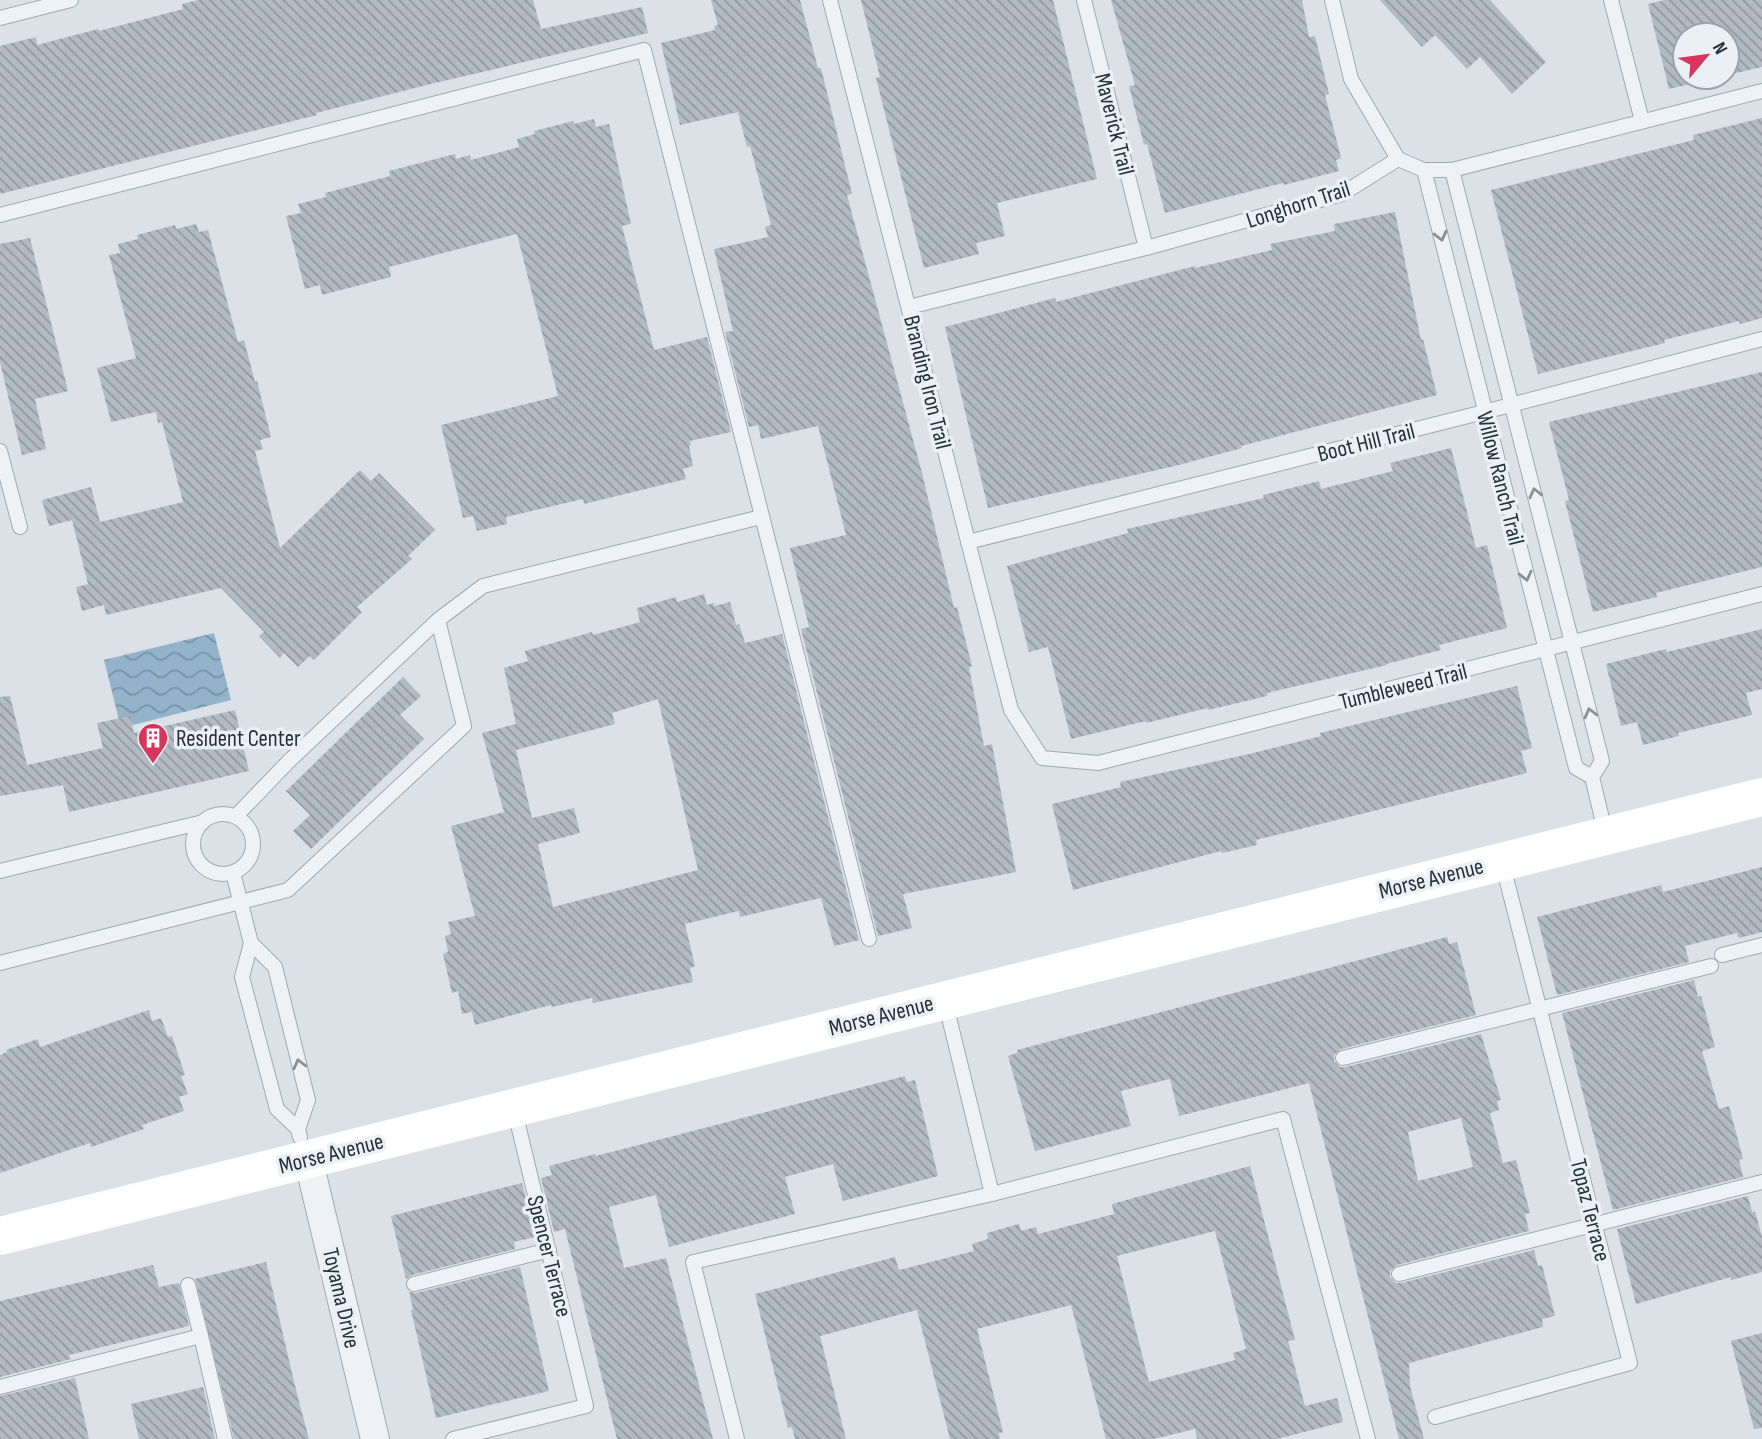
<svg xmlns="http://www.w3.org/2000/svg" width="1762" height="1439" font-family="'Sofia Sans Condensed',sans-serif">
  <defs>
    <pattern id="water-waves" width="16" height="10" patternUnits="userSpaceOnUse" patternTransform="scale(1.75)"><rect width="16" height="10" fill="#93b3ca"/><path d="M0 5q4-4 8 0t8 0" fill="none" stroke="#7892a5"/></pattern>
    <pattern id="building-back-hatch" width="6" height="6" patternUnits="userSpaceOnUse" patternTransform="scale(1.75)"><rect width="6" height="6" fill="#b2bac4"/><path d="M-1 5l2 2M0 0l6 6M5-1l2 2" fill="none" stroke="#9198a1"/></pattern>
  </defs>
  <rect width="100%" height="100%" fill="#dbe1e7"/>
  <!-- water -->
  <polygon fill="url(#water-waves)" points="214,633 231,700 121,728 104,660"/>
  <!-- building -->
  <g fill="url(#building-back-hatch)" fill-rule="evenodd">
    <polygon points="198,0 533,0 541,29 642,7 648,33 435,83 316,113 317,115 0,194 0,46 36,37 37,45 98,29 99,31 183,9 182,4"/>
    <polygon points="711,0 800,0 818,68 821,68 852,194 847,195 922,473 954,608 957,607 972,666 969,667 984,746 992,744 1016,872 903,894 912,928 878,936 801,629 809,627 790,548 846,535 818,426 761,439 758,425 749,427 725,332 733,331 714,249 768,237 765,227 771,225 750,146 747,147 738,112 680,125 661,43 715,30 714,26 718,25"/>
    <polygon points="861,0 1053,0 1097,179 997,203 1005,236 976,243 979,254 924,268 876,78 880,77"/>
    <polygon points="1111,0 1302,0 1309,37 1315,36 1329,94 1325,95 1341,158 1336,160 1339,171 1284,185 1283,183 1165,213 1147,144 1144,145 1129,86 1135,85"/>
    <polygon points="1380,0 1490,0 1546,62 1512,94 1480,57 1467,69 1435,35 1422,47"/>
    <polygon points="1665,0 1762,0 1762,67 1727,75 1727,35 1685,35 1685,77 1720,77 1669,89 1648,4"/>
    <polygon points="1762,118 1762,318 1740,324 1739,321 1664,340 1665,343 1538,374 1491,190 1694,140 1693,135"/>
    <polygon points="594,119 596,127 609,124 631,224 622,226 654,350 707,337 731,432 690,441 691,445 689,446 693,466 683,469 686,479 584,504 583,499 506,517 507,524 477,531 473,516 463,518 441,425 558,396 517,234 389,267 391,277 322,295 320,285 305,289 286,216 301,213 298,204 326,197 325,193 390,176 389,171 455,154 456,159 470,155 471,160 519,147 517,139 535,134 534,131 573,121 574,124"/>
    <polygon points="1395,212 1421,340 1423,339 1437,395 1241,446 1242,448 1175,466 988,508 945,327 1055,298 1056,302 1195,266 1195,268 1272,250 1270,244 1335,231 1334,224"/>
    <polygon points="196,224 199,232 208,230 238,342 244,340 255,382 257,381 271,437 260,440 263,449 255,451 280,548 360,470 371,481 379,473 435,530 408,556 412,559 357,607 362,612 314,660 310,656 298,667 284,653 280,658 259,636 264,632 221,588 106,615 104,605 82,611 76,587 88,584 72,520 49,526 42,500 91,487 100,522 183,502 162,422 158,423 156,412 111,422 97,368 136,358 109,255 120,253 118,244 138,239 137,235 175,225 176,229"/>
    <polygon points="30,238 68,391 35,399 46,449 22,455 0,362 0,244"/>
    <polygon points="1762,372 1762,567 1656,593 1657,597 1593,612 1565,501 1569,500 1549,422"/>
    <polygon points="1451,448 1476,548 1487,545 1507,628 1439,645 1441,650 1386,664 1387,665 1267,693 1267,696 1208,710 1208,708 1146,723 1146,721 1071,739 1048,647 1029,652 1007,566 1128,533 1127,529 1264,498 1263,495 1319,481 1321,489 1393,471 1390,463"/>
    <path d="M704,594l3,11 7,-2v3l16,-4 6,23 3,-1 6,19 37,-9 77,306 -25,6 -13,-48 -81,19 -1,-6 -54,13 10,42 -5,2 3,14 -100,21 -1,-5 -40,9 -1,-2 -76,20 -3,-13 -10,2 -4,-23 -6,2 -9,-39 5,-2 -3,-16 6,-2 -3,-12 27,-6 -24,-90 53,-14 -22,-79 34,-9 -12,-56 24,-7 -3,-10 67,-19 1,3 47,-13 -3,-14 39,-11 1,5zM658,699l40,171 -145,37 -15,-63 42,-11 -6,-25 -42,10 -16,-68 99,-26 -3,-11z"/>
    <polygon points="1762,629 1762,689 1746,693 1752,715 1678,733 1679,736 1643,745 1637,722 1621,726 1606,664 1666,649 1667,652"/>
    <polygon points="403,677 421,696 400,715 424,739 311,849 293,831 310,815 286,791"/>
    <polygon points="1517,686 1532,748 1521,751 1527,773 1256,840 1257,845 1222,853 1221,851 1073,890 1052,804 1121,787 1120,782 1245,755 1321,736 1320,733"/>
    <polygon points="10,696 27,765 103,748 97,723 130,716 134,733 235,710 249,771 69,812 63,785 0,796 0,697"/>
    <polygon points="1762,867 1762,932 1739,938 1737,933 1685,946 1689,962 1557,995 1537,917 1661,885 1663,892"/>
    <path d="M1447,937l2,7 8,-2 19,73 -135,34 -7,6v6l6,6h5l136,-33 20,66 -4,1 2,9 -9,3 13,50 13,-3 14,53 -5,1 4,17 -132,34 -7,6v6l6,6h5l133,-33 4,16 4,-1 13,51 -13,3 1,8 -134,36 1,23 14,53h-25l-90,-356 -130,33 -9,-37 -49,12 10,35 -96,25 -27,-95 9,-3v-3zM1461,1118l12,49 -55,14 -10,-49z"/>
    <polygon points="1694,980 1698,997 1701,996 1715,1047 1702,1051 1719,1109 1729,1106 1743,1159 1739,1160 1743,1177 1613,1210 1562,1013"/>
    <polygon points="149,1010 152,1021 161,1018 168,1037 172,1036 185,1075 181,1076 188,1094 179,1097 184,1111 142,1125 144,1129 91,1147 90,1143 0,1173 0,1055 7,1052 6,1050 38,1039 40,1047"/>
    <polygon points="905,1076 907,1082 915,1080 938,1176 843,1201 833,1164 785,1177 795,1214 669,1247 656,1195 609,1207 624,1268 666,1258 713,1439 617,1439 565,1229 554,1232 541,1178 552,1175 549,1166 595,1154 596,1156"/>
    <path d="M1250,1166l45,174 -7,1 17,65 32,-8 6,24 -66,17h-80l-2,-10 -41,10h-48l-35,-134 -94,24 26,103 -4,1 1,6h-50l-33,-129 -97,26 26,103h-51l-3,-12 -4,1 -33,-134 140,-37 4,13 75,-19 -2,-7 16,-5 -1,-6 32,-9 2,7 15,-4 2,7 76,-20 -2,-10zM1215,1231l31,118 -13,4 2,7 -86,22 -32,-126z"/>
    <polygon points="522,1183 535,1237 514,1242 515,1249 412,1275 406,1279 391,1216"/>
    <polygon points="1748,1196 1752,1212 1755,1211 1762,1237 1762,1272 1731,1280 1731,1277 1636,1304 1617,1229"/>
    <polygon points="266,1262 297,1394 309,1439 234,1439 195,1279"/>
    <polygon points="153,1265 159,1287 179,1283 189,1326 69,1355 71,1359 0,1377 0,1301"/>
    <polygon points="520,1267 549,1391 436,1418 411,1310 413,1309 409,1292 416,1293"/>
    <polygon points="1762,1333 1762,1428 1754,1429 1731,1341"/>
    <polygon points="75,1378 89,1439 0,1439 0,1396"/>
    <polygon points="203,1387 215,1439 139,1439 131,1404"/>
  </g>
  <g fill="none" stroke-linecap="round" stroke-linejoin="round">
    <!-- lane casing -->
    <g stroke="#a0a8b1" stroke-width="16">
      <g id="lane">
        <polyline points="830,0 1011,710 1042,758 1098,763 1762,594"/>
        <polyline points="1084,0 1146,248"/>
        <polyline points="1332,0 1351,79 1398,159"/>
        <polyline points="1611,0 1642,121"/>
        <polyline points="0,18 71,0"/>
        <polyline points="1424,170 1576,768 1592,777"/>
        <polyline points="1452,170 1602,761 1592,777 1606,835"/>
        <polyline points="0,215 644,50 869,939"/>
        <polyline points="909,307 1146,248 1342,194 1398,159 1424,170 1452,170 1762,91"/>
        <polyline points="0,451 20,527"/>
        <polyline points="968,542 1484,412 1762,339"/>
        <circle cx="223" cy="844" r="30"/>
        <polyline points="236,816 289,761 438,620"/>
        <polyline points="0,871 203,822"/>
        <polyline points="233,873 251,943 275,967 308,1100 298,1129"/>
        <polyline points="251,943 242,977 277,1109 298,1129 300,1137"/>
        <polyline points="1722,955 1762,945"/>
        <polyline points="0,963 288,890 464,726 438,620 483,586 761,517"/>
        <polyline points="945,1001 992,1194"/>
        <polyline points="1343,1058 1711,966"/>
        <polyline points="1399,1274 1762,1182"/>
        <polyline points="414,1284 549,1250"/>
        <polyline points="201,1336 225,1439"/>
        <polyline points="0,1387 201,1336 188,1285"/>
        <polyline points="1435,1417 1630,1363 1502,862"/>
        <polyline points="453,1439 586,1406 514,1108"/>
        <polyline points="737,1439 693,1262 992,1194 1283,1119 1368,1439"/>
      </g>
    </g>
    <!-- street casing -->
    <g stroke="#a0a8b1" stroke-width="30">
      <polyline id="street" points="308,1158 375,1439"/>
    </g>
    <!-- lane -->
    <use href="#lane" stroke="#eef1f5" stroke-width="14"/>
    <!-- street -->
    <use href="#street" stroke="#eef1f5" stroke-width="28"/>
    <!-- secondary -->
    <polyline stroke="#fff" stroke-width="38" points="0,1236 1762,797"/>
  </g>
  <!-- one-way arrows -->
  <defs><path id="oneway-chevron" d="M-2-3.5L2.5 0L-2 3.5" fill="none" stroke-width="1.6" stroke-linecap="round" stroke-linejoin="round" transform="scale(1.75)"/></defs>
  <g stroke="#89909a">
    <use href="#oneway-chevron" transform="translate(1441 236) rotate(76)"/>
    <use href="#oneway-chevron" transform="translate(1535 493) rotate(-104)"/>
    <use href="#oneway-chevron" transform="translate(1526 576) rotate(76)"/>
    <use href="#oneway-chevron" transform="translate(1590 713) rotate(-104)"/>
    <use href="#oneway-chevron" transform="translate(299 1064) rotate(-104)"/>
  </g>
  <!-- icons -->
  <defs>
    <g id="building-pin" transform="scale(1.575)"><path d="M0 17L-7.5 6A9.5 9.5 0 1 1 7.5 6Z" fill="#d7355c" stroke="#ebf0f5"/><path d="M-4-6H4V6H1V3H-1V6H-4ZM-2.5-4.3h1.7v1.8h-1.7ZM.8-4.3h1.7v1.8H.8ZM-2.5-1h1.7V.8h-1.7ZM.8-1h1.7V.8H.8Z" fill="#fff"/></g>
  </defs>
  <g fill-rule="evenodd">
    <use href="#building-pin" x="153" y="738"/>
  </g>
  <g text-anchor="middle" stroke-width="7" stroke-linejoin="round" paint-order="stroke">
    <!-- street labels -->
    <g font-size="23" fill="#24303e" stroke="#ebf0f5">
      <text transform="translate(1115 124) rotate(76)" y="8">Maverick Trail</text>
      <text transform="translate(1298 204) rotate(-18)" y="8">Longhorn Trail</text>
      <text transform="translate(928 382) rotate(76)" y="8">Branding Iron Trail</text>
      <text transform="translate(1366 442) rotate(-14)" y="8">Boot Hill Trail</text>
      <text transform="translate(1501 478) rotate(76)" y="8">Willow Ranch Trail</text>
      <text transform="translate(1403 686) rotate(-14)" y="8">Tumbleweed Trail</text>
      <text transform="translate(1431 878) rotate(-14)" y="8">Morse Avenue</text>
      <text transform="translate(881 1015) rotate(-14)" y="8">Morse Avenue</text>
      <text transform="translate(331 1153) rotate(-14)" y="8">Morse Avenue</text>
      <text transform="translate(1591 1210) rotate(76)" y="8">Topaz Terrace</text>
      <text transform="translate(550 1256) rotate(76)" y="8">Spencer Terrace</text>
      <text transform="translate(342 1298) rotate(77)" y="8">Toyama Drive</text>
    </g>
    <!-- poi labels -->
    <g font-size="23" fill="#24303e" stroke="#ebf0f5" text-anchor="start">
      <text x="176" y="746">Resident Center</text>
    </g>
  </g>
  <!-- north arrow -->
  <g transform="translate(1706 56) rotate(61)"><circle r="33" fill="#ebf0f5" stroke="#9ba3ac" stroke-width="2"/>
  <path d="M0-5L12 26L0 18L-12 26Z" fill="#d7355c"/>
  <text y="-10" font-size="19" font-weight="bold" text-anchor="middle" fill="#24303e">N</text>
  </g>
</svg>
